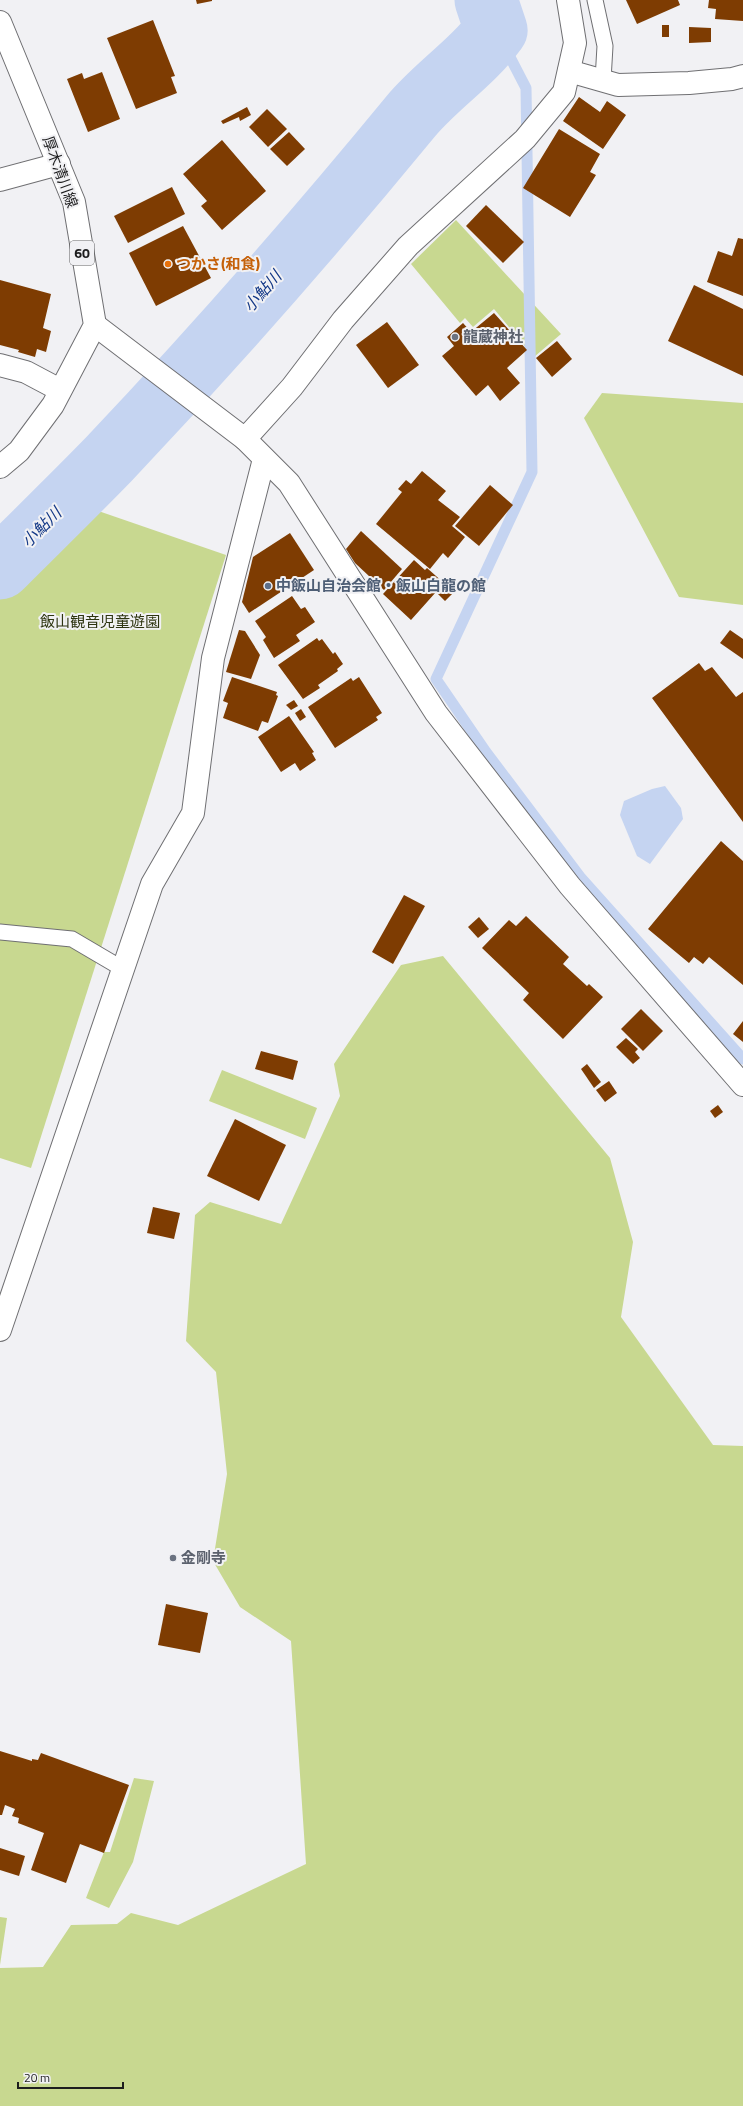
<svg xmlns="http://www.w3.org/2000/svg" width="743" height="2106" font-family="'Titillium Web','Noto Sans JP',sans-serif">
  <rect width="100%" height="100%" fill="#f1f1f4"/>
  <!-- green -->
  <g fill="#c8d890">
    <polygon points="456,220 561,334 534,357 494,309 473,327 465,318 460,323 411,264"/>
    <polygon points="602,393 743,403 743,605 679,597 584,418"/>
    <polygon points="81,505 226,555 31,1168 0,1158 0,575"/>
    <polygon points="443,956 610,1158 633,1242 621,1317 713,1445 743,1446 743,2106 0,2106 0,1968 43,1967 71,1925 117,1924 131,1913 178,1925 306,1864 291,1641 240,1607 213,1561 227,1474 216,1372 186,1341 195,1215 210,1202 281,1224 340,1096 334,1064 401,965"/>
    <polygon points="222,1070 317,1108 305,1139 209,1101"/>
    <polygon points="134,1778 154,1781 133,1862 109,1908 86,1898 104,1852 110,1852"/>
    <polygon points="0,1917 7,1918 0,1965"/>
  </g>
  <!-- water -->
  <polygon fill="#c5d4f1" points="665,786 681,808 683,819 650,864 637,856 620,815 624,801 652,789"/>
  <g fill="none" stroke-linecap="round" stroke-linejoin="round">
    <!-- stream -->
    <polyline stroke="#c5d4f1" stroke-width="11" points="496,30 526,88 532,472 436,679 486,752 581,878 743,1059"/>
    <!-- river -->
    <path stroke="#c5d4f1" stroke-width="63" d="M0,568c36,-36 73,-72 109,-109 105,-111 205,-225 302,-343 26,-31 61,-53 85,-86l-10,-30"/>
  </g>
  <!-- building -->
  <g fill="#7e3c02">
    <polygon points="196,0 212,0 212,1 197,4"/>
    <polygon points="626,0 678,0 680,5 637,24"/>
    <polygon points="709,0 743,0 743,21 715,19 716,9 708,8"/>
    <polygon points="153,20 175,76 171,77 177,93 136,109 107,38"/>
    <rect x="662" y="25" width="7" height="12"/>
    <polygon points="689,27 711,28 711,42 689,43"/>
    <polygon points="102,72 120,119 88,132 67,79 82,73 84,79"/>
    <polygon points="579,97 600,112 607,101 626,115 603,149 563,121"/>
    <polygon points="247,107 251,115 240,121 239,117 223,124 221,121"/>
    <polygon points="267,109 287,129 268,147 249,127"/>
    <polygon points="559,129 600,154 590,172 596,175 570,217 523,188"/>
    <polygon points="289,132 305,149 287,166 270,149"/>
    <polygon points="222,140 266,191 222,230 201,206 207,201 183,174"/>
    <polygon points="172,187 185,214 128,243 114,216"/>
    <polygon points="486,205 524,242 503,263 466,226"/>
    <polygon points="183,226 211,278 156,306 129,253"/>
    <polygon points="738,238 743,239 743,296 707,282 718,251 732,256"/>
    <polygon points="0,280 51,294 43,328 51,331 46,352 37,349 35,357 18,352 19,350 0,345"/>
    <polygon points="694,285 743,309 743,376 668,341"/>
    <polygon points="494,313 527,350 507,368 520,383 500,401 488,385 476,396 442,356 454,346 447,337 463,323 471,332"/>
    <polygon points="387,322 419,365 388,388 356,345"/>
    <polygon points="557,341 572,359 552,377 536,358"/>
    <polygon points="422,471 446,491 438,500 460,517 452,526 465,537 448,558 443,553 430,569 376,524 402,492 398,489 406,480 411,484"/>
    <polygon points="490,485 513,505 479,546 455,526"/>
    <polygon points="361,531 402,569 384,590 355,563 346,549"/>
    <polygon points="290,533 314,570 249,613 242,602 253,557"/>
    <polygon points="414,560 425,570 427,568 454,592 445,601 436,592 411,620 383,594"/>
    <polygon points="292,596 301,609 305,607 315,622 296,635 300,641 274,658 263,640 266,637 255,621"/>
    <polygon points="239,630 245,631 260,655 251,679 226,672"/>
    <polygon points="730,630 743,639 743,659 720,643"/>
    <polygon points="317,638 319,641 322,639 333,654 335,652 343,664 337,669 338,671 318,685 320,688 303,699 278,665"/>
    <polygon points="699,663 705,671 712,667 736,697 743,692 743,822 652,698"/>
    <polygon points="232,677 277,692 276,695 278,696 268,723 262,721 258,731 223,718 228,703 223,701"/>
    <polygon points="359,677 382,713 376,717 378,720 335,748 308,707 351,678 353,681"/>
    <polygon points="294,700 298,706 291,710 286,705"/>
    <polygon points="301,709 306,717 300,721 295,713"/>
    <polygon points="289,716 314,752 312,753 316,760 300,771 295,763 281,772 258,737"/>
    <polygon points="721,841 743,861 743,985 709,957 703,964 694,957 689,963 648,929"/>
    <polygon points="404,895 425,906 393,964 372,952"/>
    <polygon points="526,916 569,957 563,964 587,986 589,984 603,997 563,1039 523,1000 529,993 482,948 509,920 516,926"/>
    <polygon points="479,917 489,929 478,938 468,927"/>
    <polygon points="641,1009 663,1031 643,1051 621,1029"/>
    <polygon points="743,1021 743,1042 733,1034"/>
    <polygon points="626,1038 638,1049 635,1052 640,1058 633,1064 616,1047"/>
    <polygon points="261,1051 298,1061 293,1080 255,1069"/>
    <polygon points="587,1064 601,1082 594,1088 581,1069"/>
    <polygon points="609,1081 617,1093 605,1102 596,1090"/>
    <polygon points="718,1105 723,1112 715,1118 710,1111"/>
    <polygon points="235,1119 286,1145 259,1201 207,1176"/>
    <polygon points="153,1207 180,1213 174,1239 147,1233"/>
    <polygon points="166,1604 208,1613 200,1653 158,1645"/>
    <polygon points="0,1751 32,1761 32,1759 38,1760 41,1753 129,1785 104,1853 80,1844 66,1883 31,1870 44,1833 18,1823 19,1818 12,1816 15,1809 5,1805 2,1815 0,1815"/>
    <polygon points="0,1848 25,1856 19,1876 0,1870"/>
  </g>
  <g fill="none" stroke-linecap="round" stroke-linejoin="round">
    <!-- lane casing -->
    <g stroke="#6f6f72" stroke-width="17">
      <g id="lane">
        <polyline points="595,0 605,46 603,80"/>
        <polyline points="0,932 72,939 123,969"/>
      </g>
    </g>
    <!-- street casing -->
    <g stroke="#6f6f72" stroke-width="24">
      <g id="street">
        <polyline points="569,71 618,85 689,83 732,79 743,76"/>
        <polyline points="0,180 59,164"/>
        <polyline points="95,325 245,439 292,387 343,320 408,246 525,139 564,92 575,43 568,0"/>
        <polyline points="0,365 26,372 60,390"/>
        <polyline points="245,439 289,483 436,713 570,886 743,1085"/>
        <polyline points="0,1330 152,884 193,813 213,658 264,459"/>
      </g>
    </g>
    <!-- primary casing -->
    <g stroke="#6f6f72" stroke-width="24">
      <polyline id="primary" points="0,22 74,202 95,325 53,405 19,451 0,467"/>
    </g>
    <!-- lane -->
    <use href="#lane" stroke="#fff" stroke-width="15"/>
    <!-- street -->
    <use href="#street" stroke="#fff" stroke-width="22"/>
    <!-- primary -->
    <use href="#primary" stroke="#fff" stroke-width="22"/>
  </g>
  <!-- markers -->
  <circle fill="#e8710a" stroke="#f1f1f4" stroke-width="1.5" cx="168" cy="264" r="4"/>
  <g fill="#6b7280" stroke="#f1f1f4" stroke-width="1.5">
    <circle cx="455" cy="337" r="4"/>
    <circle cx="173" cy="1558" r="4"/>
  </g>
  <circle fill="#5c6f8a" stroke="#f1f1f4" stroke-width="1.5" cx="268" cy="586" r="4"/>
  <g text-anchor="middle" stroke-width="4" stroke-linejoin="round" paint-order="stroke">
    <!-- shield labels -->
    <rect fill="#f1f1f4" stroke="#5d5d5e" stroke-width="1" x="70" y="241" width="24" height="24" rx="3"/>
    <g font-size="14" font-weight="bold" fill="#1d1d1e">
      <text x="82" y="258">60</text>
    </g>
    <!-- street labels -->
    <g font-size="15" fill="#1d1d1e" stroke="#f1f1f4">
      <text transform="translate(60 172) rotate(70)" y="5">厚木清川線</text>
    </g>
    <!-- food labels -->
    <g font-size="15" font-weight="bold" fill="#c56008" stroke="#f1f1f4" text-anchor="start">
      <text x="176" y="269">つかさ(和食)</text>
    </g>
    <!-- worship labels -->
    <g font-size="15" font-weight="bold" fill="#5b616d" stroke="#f1f1f4" text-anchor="start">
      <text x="463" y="342">龍蔵神社</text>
      <text x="181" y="1563">金剛寺</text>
    </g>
    <!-- service labels -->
    <g font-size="15" font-weight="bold" fill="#4e5e75" stroke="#f1f1f4" text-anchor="start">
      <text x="276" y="591">中飯山自治会館・飯山白龍の館</text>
    </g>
    <!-- park labels -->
    <g font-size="15" fill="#2e3511" stroke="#f1f1f4">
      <text x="100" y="627">飯山観音児童遊園</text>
    </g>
    <!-- water labels -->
    <g font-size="16" font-style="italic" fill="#133887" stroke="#f1f1f4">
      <text transform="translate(262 291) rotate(-49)" y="6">小鮎川</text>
      <text transform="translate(41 527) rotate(-45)" y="6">小鮎川</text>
    </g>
  </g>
  <!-- scale -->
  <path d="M18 2082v6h105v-6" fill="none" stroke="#1d1d1e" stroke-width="2"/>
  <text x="24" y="2082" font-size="12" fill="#1d1d1e" stroke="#f1f1f4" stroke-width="3" paint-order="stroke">20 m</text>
</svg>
